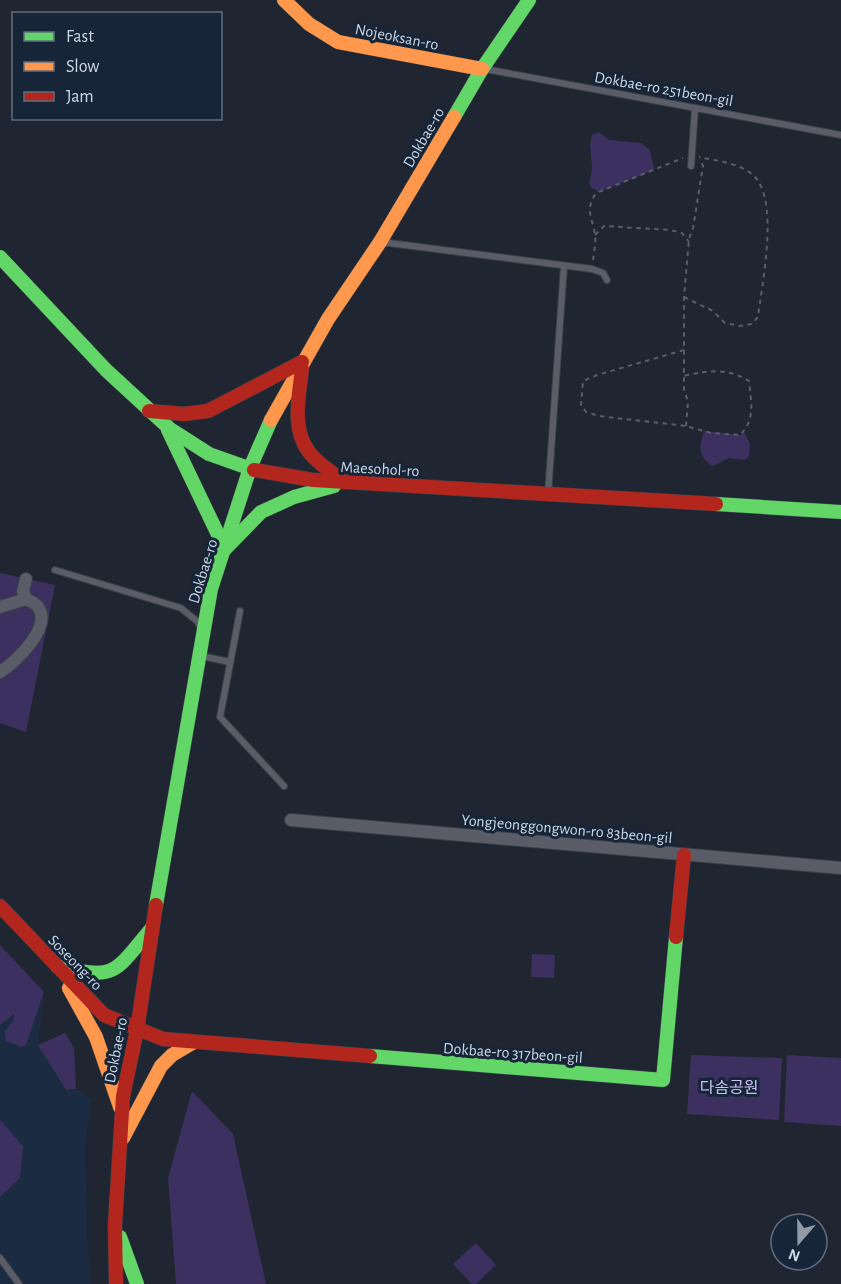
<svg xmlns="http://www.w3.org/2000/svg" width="841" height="1284" font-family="'Alegreya Sans','Noto Sans KR',sans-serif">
  <rect width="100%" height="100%" fill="#1f2631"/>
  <!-- built -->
  <polygon fill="#1a2b42" points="0,945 44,992 38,1045 65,1090 77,1089 92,1099 85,1149 88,1251 91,1284 0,1284"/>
  <!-- green -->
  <g fill="#3c3060">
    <polygon points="599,132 609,140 641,143 650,150 654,170 599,192 592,188 589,184 592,170 590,143 592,135"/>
    <path d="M704,431l36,4 4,-3 6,12 -1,13 -5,3 -15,-2 -16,8c-16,-10 -14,-19 -9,-35z"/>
    <polygon points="0,573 55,585 26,732 0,723"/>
    <polygon points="0,945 44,992 26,1045 22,1047 6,1041 5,1031 13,1021 14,1014 0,1025"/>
    <polygon points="532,954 555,955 554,978 531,977"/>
    <polygon points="65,1033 74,1048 76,1089 66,1090 38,1045"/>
    <polygon points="691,1055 782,1058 779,1120 687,1114"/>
    <polygon points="787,1055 841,1058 841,1126 784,1122"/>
    <polygon points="192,1091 233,1134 266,1284 176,1284 168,1178"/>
    <polygon points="0,1120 23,1146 20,1178 0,1197"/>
    <polygon points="476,1243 496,1265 476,1284 472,1284 453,1264"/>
  </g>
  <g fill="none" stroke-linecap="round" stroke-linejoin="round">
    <!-- lane casing -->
    <g stroke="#394048" stroke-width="8">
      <g id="lane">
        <polyline points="485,69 841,135"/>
        <polyline points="691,166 695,108"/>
        <polyline points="381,242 592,269 603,273 607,280"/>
        <polyline points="548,494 564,266"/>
        <polyline points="55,570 181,608 198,622 200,627"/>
        <polyline points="240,611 220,717 284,786"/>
        <polyline points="201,656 230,662"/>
        <polyline points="0,1258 19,1284"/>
      </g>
    </g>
    <!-- street casing -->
    <g stroke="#394048" stroke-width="14">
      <g id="street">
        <polyline points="26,579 23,591 26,599"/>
        <path d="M0,607l26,-8c4,2 10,4 12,8 15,20 -23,56 -38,65"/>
        <polyline points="291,820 841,868"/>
      </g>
    </g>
    <!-- fast casing -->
    <g stroke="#394048" stroke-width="15">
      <g id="fast">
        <polyline points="454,117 482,69 529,0"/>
        <polyline points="0,257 106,370 170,429 209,454 254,470"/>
        <polyline points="168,430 225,549 261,512 294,497 334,486"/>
        <polyline points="716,504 841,512"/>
        <polyline points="156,905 211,589 250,468 271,420"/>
        <path d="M57,966c61,15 57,6 95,-38"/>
        <polyline points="370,1056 663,1080 676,937"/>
        <polyline points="120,1237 137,1284"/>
      </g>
    </g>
    <!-- slow casing -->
    <g stroke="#394048" stroke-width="15">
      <g id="slow">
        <polyline points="284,0 309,24 338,42 482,69"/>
        <polyline points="271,420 328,319 380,242 454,117"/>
        <polyline points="69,988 96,1037 120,1107"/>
        <polyline points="123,1138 161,1066 172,1055 194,1042"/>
      </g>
    </g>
    <!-- jam casing -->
    <g stroke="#394048" stroke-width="15">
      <g id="jam">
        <path d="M302,369c-3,26 -11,60 7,83 9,12 24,21 36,30"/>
        <polyline points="149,411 184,414 208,411 302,362"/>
        <polyline points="254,470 313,480 716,504"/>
        <polyline points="0,906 104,1015 163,1039 370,1056"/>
        <polyline points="676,937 684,855"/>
        <polyline points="116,1284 115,1225 123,1096 137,1030 156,905"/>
      </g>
    </g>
    <!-- path -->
    <g stroke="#5a5e67" stroke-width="2" stroke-dasharray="4.5 4.5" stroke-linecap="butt">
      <polyline points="595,235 604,226 670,230 682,233 689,242"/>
      <path d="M593,260c1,-8 3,-17 2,-25 -2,-17 -11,-24 1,-42l87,-35"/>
      <path d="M684,297l29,14 12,12 15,3 12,-2 6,-7c4,-33 21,-114 -3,-140 -13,-14 -38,-16 -56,-20"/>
      <path d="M684,350l-87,25 -14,6 -2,24 5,7 13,4 87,10 25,7 29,2c16,-16 11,-33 9,-54 -21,-13 -41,-11 -65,-5"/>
      <polyline points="686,426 688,402 684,389 684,297 689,239 693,228 703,166 700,159"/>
    </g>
    <!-- lane -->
    <use href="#lane" stroke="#5a5d68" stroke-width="6"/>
    <!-- street -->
    <use href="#street" stroke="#5a5d68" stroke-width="12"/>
    <!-- fast -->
    <use href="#fast" stroke="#63d668" stroke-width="14"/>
    <!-- slow -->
    <use href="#slow" stroke="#ff974d" stroke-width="14"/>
    <!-- jam -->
    <use href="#jam" stroke="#b3261e" stroke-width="14"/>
  </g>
  <g text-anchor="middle" stroke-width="6" stroke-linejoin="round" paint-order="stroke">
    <!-- street labels -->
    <g font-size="16" fill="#ced8e5" stroke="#172539">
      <text transform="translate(397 36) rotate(11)" y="6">Nojeoksan-ro</text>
      <text transform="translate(664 88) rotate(10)" y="6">Dokbae-ro 251beon-gil</text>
      <text transform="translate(423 137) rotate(-60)" y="6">Dokbae-ro</text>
      <text transform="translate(380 468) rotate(3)" y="6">Maesohol-ro</text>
      <text transform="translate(202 571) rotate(-73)" y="6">Dokbae-ro</text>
      <text transform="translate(567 828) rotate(5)" y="6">Yongjeonggongwon-ro 83beon-gil</text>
      <text transform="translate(76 962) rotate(46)" y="6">Soseong-ro</text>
      <text transform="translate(115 1050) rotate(-79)" y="6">Dokbae-ro</text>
      <text transform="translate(513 1052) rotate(4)" y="6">Dokbae-ro 317beon-gil</text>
    </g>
    <!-- park labels -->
    <g font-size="16" fill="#ccc0f8" stroke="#172539">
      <text x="729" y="1093">다솜공원</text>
    </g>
  </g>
  <!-- legend -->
  <rect x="12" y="12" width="210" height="108" fill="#172539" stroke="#606d7e" stroke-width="1.5"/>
  <rect x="24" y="32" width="30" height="9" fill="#63d668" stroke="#606d7e" stroke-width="1.5"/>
  <text x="66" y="42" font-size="18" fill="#ced8e5">Fast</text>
  <rect x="24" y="62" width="30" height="9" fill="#ff974d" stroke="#606d7e" stroke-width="1.5"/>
  <text x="66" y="72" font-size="18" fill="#ced8e5">Slow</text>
  <rect x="24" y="92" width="30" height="9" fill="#b3261e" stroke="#606d7e" stroke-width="1.5"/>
  <text x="66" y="102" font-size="18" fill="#ced8e5">Jam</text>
  <!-- north arrow -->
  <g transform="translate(799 1242) rotate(200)"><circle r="28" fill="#172539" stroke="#606d7e" stroke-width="1.5"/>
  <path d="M0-4.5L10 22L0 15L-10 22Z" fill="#919aa6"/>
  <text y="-9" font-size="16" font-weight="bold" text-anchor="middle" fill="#ced8e5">N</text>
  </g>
</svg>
